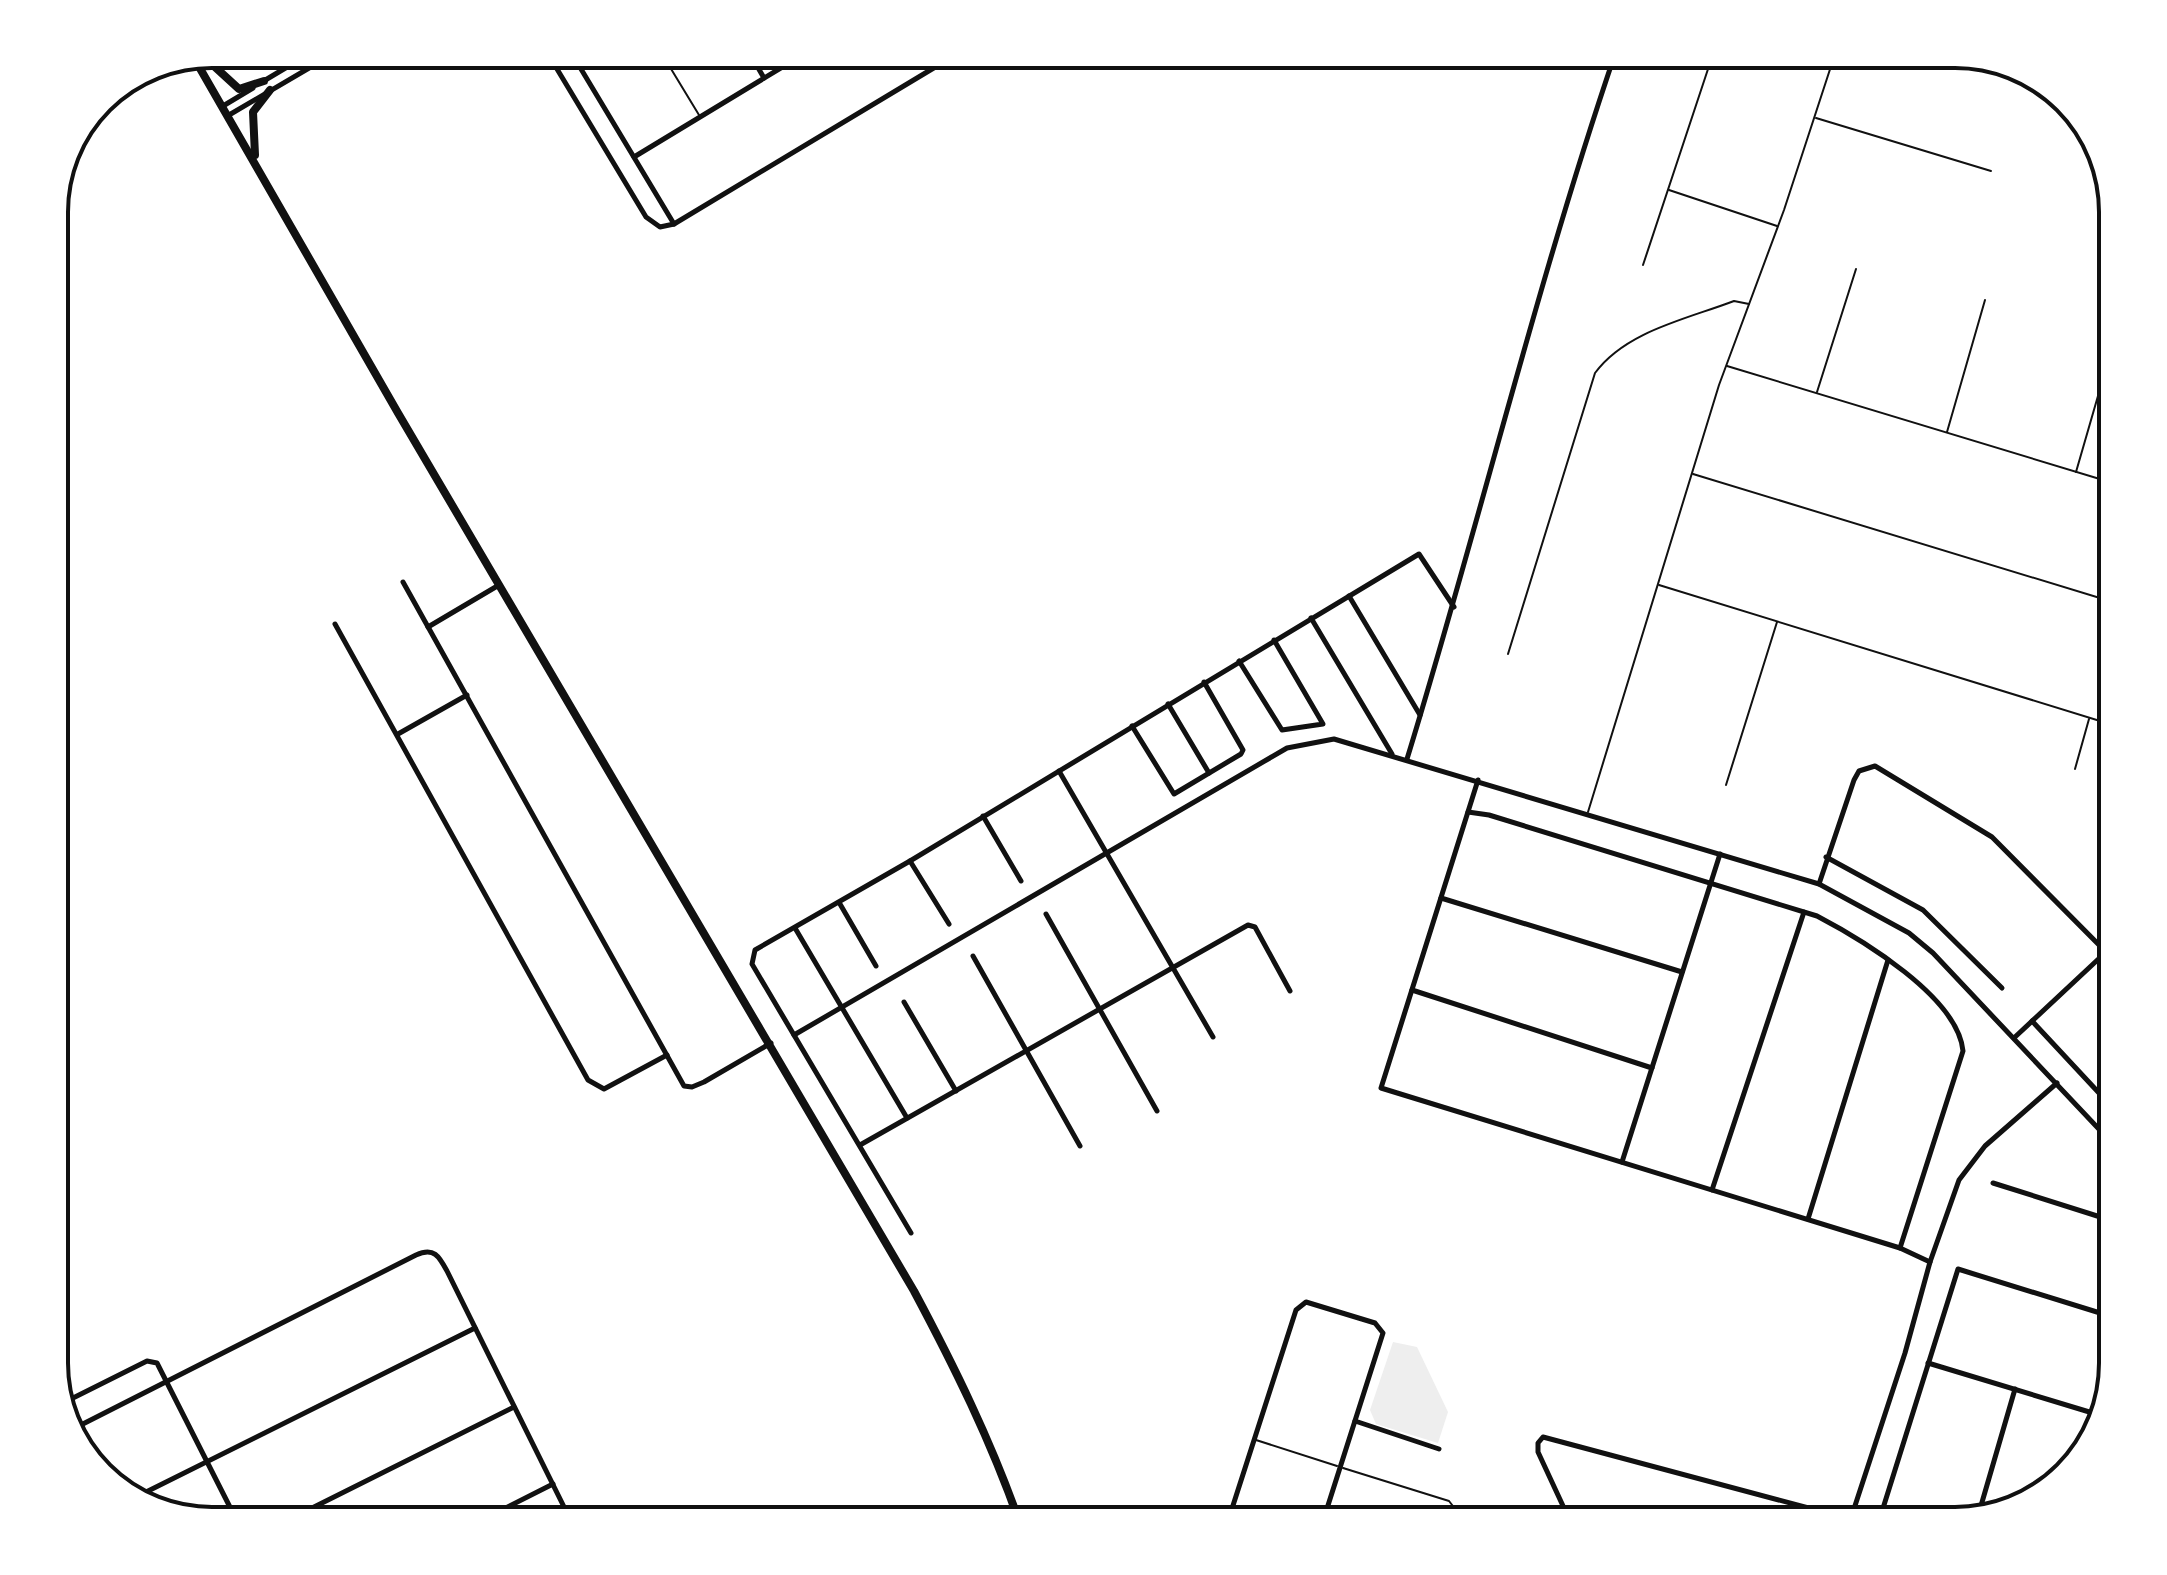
<svg xmlns="http://www.w3.org/2000/svg" width="2167" height="1575" font-family="'Open Sans',sans-serif">
  <rect width="100%" height="100%" fill="#fff"/>
  <!-- green -->
  <polygon fill="#eee" points="1393,1342 1417,1347 1448,1412 1438,1443 1376,1424 1370,1410"/>
  <g fill="none" stroke-linecap="round" stroke-linejoin="round">
    <!-- service -->
    <g stroke="#111" stroke-width="2">
      <polyline points="662,54 699,115"/>
      <polyline points="1816,118 1991,171"/>
      <polyline points="1669,190 1777,226"/>
      <polyline points="1643,265 1713,54"/>
      <polyline points="1727,366 2113,483"/>
      <polyline points="1817,392 1856,269"/>
      <polyline points="1947,432 1985,300"/>
      <polyline points="2076,472 2113,344"/>
      <polyline points="1693,474 2113,602"/>
      <polyline points="1659,585 2113,725"/>
      <path d="M1508,654l87,-281c31,-42 92,-54 139,-72l15,3"/>
      <polyline points="2075,769 2089,719"/>
      <polyline points="1726,785 1777,622"/>
      <polyline points="1588,812 1719,385 1784,210 1835,54"/>
      <polyline points="1256,1440 1337,1466"/>
      <polyline points="1343,1468 1449,1501 1456,1510 1454,1521"/>
    </g>
    <!-- minor -->
    <g stroke="#111" stroke-width="5">
      <polyline points="548,54 646,217 660,227 674,224 957,54"/>
      <polyline points="572,54 674,224"/>
      <polyline points="750,54 764,78"/>
      <polyline points="262,82 309,54"/>
      <polyline points="2064,102 2100,157"/>
      <polyline points="223,106 253,88"/>
      <polyline points="229,115 333,54"/>
      <polyline points="634,157 804,54"/>
      <polyline points="403,582 684,1086 692,1087 704,1082 771,1043"/>
      <polyline points="1349,596 1420,715"/>
      <polyline points="1311,618 1392,754"/>
      <polyline points="335,624 588,1080 604,1089 667,1055"/>
      <polyline points="428,627 499,585"/>
      <polyline points="1239,661 1282,730 1323,724 1274,640"/>
      <polyline points="1168,704 1209,773"/>
      <polyline points="1132,726 1174,794 1241,754 1243,750 1204,682"/>
      <polyline points="398,734 467,695"/>
      <path d="M1407,759c72,-234 129,-473 208,-705"/>
      <polyline points="1059,771 1213,1037"/>
      <polyline points="1478,780 1381,1088 1900,1248 1930,1262"/>
      <path d="M1468,812l21,3 328,101c44,23 141,81 146,135l-63,197"/>
      <polyline points="983,816 1021,881"/>
      <polyline points="1826,857 1923,910 2002,988"/>
      <polyline points="910,861 949,924"/>
      <polyline points="1819,884 1854,780 1859,771 1875,766 1992,837 2113,959"/>
      <polyline points="1441,898 1682,972"/>
      <polyline points="840,904 876,966"/>
      <polyline points="1046,914 1157,1111"/>
      <polyline points="795,928 907,1118"/>
      <polyline points="973,956 1080,1146"/>
      <polyline points="1412,990 1652,1068"/>
      <polyline points="904,1002 956,1091"/>
      <polyline points="2032,1021 2113,1108"/>
      <polyline points="794,1035 1287,748 1334,739 1819,884 1909,933 1933,953 2113,1144"/>
      <polyline points="2015,1037 2106,952"/>
      <polyline points="860,1145 1248,925 1255,927 1290,991"/>
      <polyline points="1622,1162 1720,854"/>
      <polyline points="1993,1183 2113,1221"/>
      <polyline points="1712,1190 1804,912"/>
      <polyline points="1808,1219 1888,960"/>
      <polyline points="911,1233 752,964 755,950 910,861 1419,554 1454,607"/>
      <polyline points="1928,1363 2096,1414"/>
      <polyline points="63,1403 147,1361 157,1363 237,1521"/>
      <polyline points="1355,1421 1439,1449"/>
      <path d="M71,1430l345,-175c18,-8 23,1 31,16l124,250"/>
      <polyline points="138,1496 475,1328"/>
      <polyline points="1327,1510 1363,1521"/>
      <polyline points="1978,1516 2015,1389"/>
      <polyline points="286,1521 514,1407"/>
      <polyline points="480,1521 553,1484"/>
      <polyline points="1228,1521 1296,1310 1306,1302 1375,1323 1383,1333 1323,1521"/>
      <polyline points="1570,1521 1538,1452 1538,1443 1543,1437 1850,1519"/>
      <polyline points="1850,1521 1905,1353 1930,1262 1959,1180 1985,1146 2057,1083"/>
      <polyline points="1879,1521 1958,1269 2113,1317"/>
    </g>
    <!-- primary -->
    <g stroke="#111" stroke-width="8">
      <polyline points="203,56 239,89 264,81"/>
      <path d="M194,58l204,355 516,878c40,75 77,150 105,230"/>
      <polyline points="255,155 253,112 270,90"/>
    </g>
  </g>
  <!-- crop -->
  <path d="M0 0H2167V1575H0ZM212 68H1955A144 144 0 0 1 2099 212V1363A144 144 0 0 1 1955 1507H212A144 144 0 0 1 68 1363V212A144 144 0 0 1 212 68Z" fill="#fff" fill-rule="evenodd"/>
  <path fill="none" stroke="#111" stroke-width="4" d="M212 68H1955A144 144 0 0 1 2099 212V1363A144 144 0 0 1 1955 1507H212A144 144 0 0 1 68 1363V212A144 144 0 0 1 212 68Z"/>
</svg>
